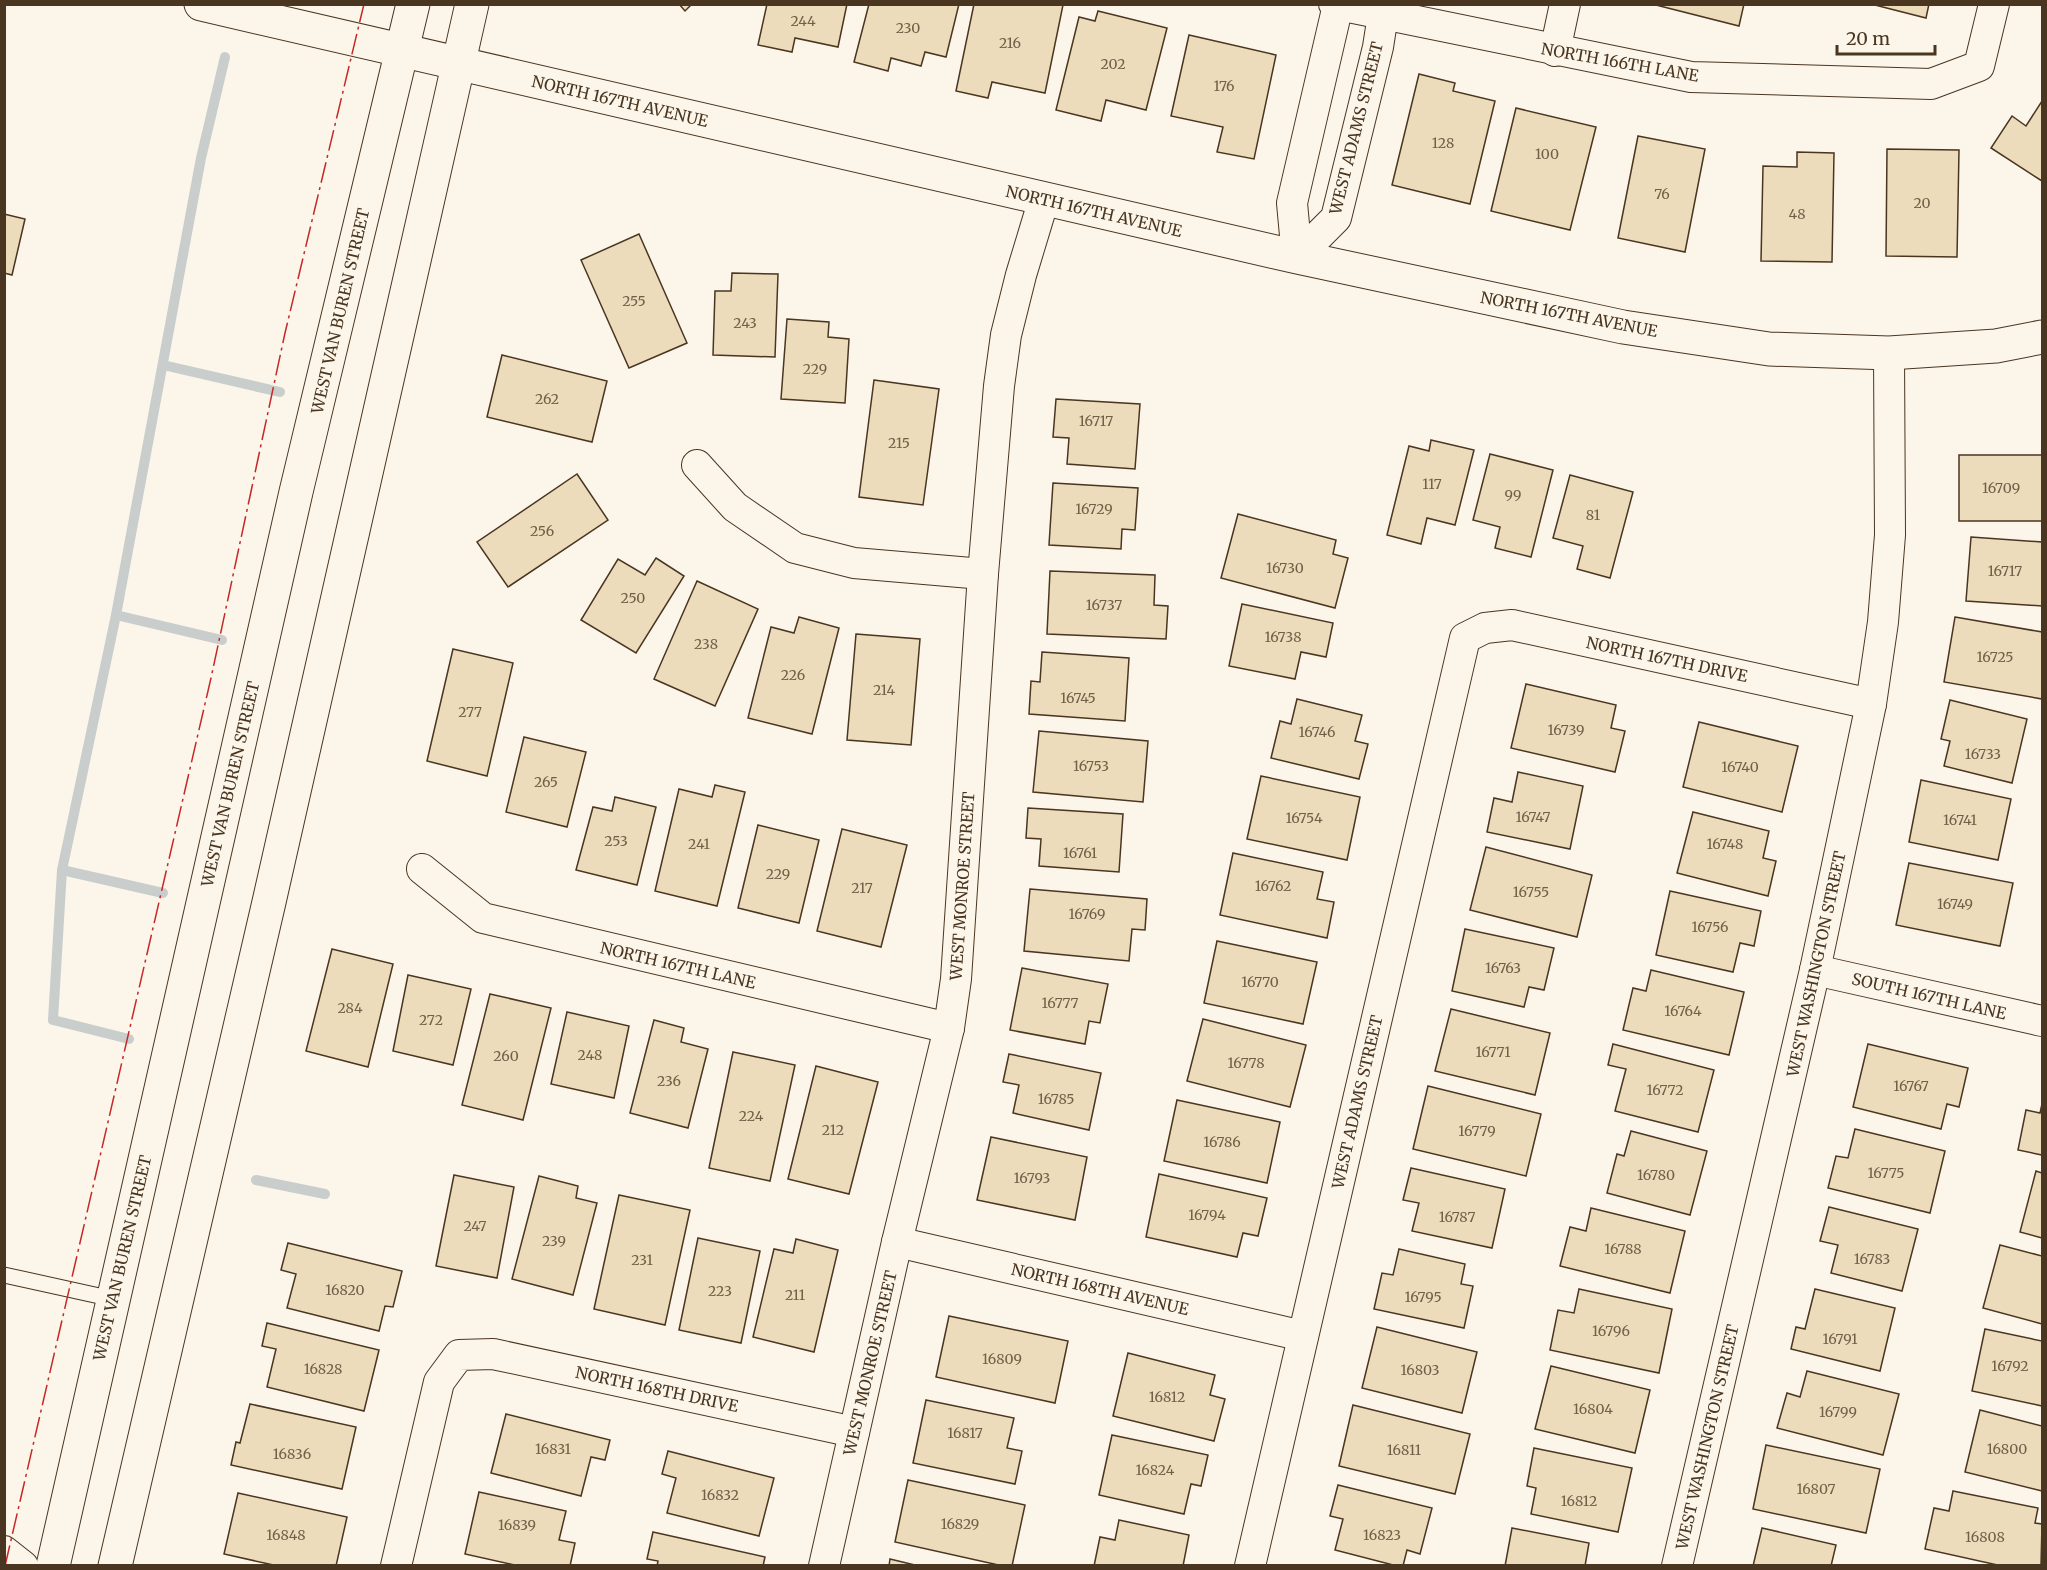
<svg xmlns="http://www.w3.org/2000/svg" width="2047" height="1570" font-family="Merriweather,serif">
  <rect width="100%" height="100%" fill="#fbf6e9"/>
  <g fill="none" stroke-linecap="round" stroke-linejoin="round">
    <!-- stream -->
    <g stroke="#c9cecd" stroke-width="10">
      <polyline points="163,365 280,392"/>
      <polyline points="116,615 222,640"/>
      <polyline points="62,870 163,893"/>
      <polyline points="129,1039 53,1020 62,870 116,615 201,158 225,57"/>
      <polyline points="256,1180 325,1194"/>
    </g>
  </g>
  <!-- building -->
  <g fill="#ecdcbc" stroke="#4a3520" stroke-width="1.5">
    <polygon points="679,4 692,4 685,11"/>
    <polygon points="767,4 847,4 838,47 795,38 792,52 758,45"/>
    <polygon points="869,4 959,4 946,57 925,52 921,66 891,58 888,71 854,62"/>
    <polygon points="974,4 1063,5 1045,93 992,82 988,98 956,91"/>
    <polygon points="1652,4 1744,4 1739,26"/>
    <polygon points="1871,4 1929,4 1926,18"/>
    <polygon points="1098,11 1167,28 1146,110 1106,100 1101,121 1056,110 1079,17 1095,21"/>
    <polygon points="1189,35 1276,55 1254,159 1217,152 1223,127 1171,116"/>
    <polygon points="1419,74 1455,83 1453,91 1495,101 1470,204 1392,185"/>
    <polygon points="2042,101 2042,181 1991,148 2012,116 2026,126"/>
    <polygon points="1516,108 1596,127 1570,230 1491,211"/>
    <polygon points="1638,136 1705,149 1685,252 1618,238"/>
    <polygon points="1887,149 1959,150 1957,257 1886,256"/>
    <polygon points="1797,152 1834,153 1832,262 1761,261 1763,166 1797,167"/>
    <polygon points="4,214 25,219 12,275 4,273"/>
    <polygon points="639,234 687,343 629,368 581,260"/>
    <polygon points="732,273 778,274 775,357 713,355 715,291 731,291"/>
    <polygon points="787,319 829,322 828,337 849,339 845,403 781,399"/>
    <polygon points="502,355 607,381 592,442 487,417"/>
    <polygon points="874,380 939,389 923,505 859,497"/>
    <polygon points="1056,399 1140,404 1135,469 1067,464 1069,438 1053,437"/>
    <polygon points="1431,440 1474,450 1455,525 1427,518 1421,544 1387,535 1409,446 1429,451"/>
    <polygon points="1490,454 1553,470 1531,557 1495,548 1500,527 1473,520"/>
    <rect x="1959" y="455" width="83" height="66"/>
    <polygon points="577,474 608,520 508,587 477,542"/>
    <polygon points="1570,475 1633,492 1610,578 1577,569 1583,546 1553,538"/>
    <polygon points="1053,483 1138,488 1135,530 1122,529 1121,549 1049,545"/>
    <polygon points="1238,514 1336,540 1333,554 1348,558 1335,608 1221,578"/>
    <polygon points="1971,537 2042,542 2042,606 1966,601"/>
    <polygon points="656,558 684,576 636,653 581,620 618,559 645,575"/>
    <polygon points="1050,571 1155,575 1154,605 1168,606 1166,639 1047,634"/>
    <polygon points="697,581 758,609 715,706 654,679"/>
    <polygon points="1242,604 1333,623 1326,657 1301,652 1295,679 1229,666"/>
    <polygon points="799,617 839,628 812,734 748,718 771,627 794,633"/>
    <polygon points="1955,617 2042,632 2042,699 1944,682"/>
    <polygon points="856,634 920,639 911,745 847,740"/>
    <polygon points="453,649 513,663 487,776 427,761"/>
    <polygon points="1042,652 1129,658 1125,721 1029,714 1031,681 1040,682"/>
    <polygon points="1526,684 1616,705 1611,728 1625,731 1615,772 1511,748"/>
    <polygon points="1297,699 1362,715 1355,741 1368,744 1359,779 1271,758 1280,721 1291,724"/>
    <polygon points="1950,700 2027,719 2012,783 1944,766 1950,741 1941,739"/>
    <polygon points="1699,722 1798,746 1782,812 1683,787"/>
    <polygon points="1039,731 1148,741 1143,802 1033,792"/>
    <polygon points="524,737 586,752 567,827 506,812"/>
    <polygon points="1518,772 1583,786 1570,849 1487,832 1494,798 1512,802"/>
    <polygon points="1261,776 1360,797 1347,860 1247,839"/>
    <polygon points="1921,780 2011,799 1998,860 1909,842"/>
    <polygon points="715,785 745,792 717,906 655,891 679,789 712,797"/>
    <polygon points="615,797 656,807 637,885 576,870 593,807 612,811"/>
    <polygon points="1028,808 1123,814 1119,872 1039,866 1041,839 1026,838"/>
    <polygon points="1693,812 1769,831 1763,858 1776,861 1768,896 1677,873"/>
    <polygon points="758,825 819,840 799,923 738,908"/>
    <polygon points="842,829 907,845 881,947 817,931"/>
    <polygon points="1486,847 1592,875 1577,937 1470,910"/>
    <polygon points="1233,853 1323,872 1317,899 1334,902 1327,938 1220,915"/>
    <polygon points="1909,863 2013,883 2000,946 1896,925"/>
    <polygon points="1030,889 1147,899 1145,930 1132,929 1129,961 1024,951"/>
    <polygon points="1670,891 1761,911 1754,946 1740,943 1733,972 1656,955"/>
    <polygon points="1465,929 1554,948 1544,990 1529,987 1524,1007 1452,991"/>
    <polygon points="1217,941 1317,962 1303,1024 1204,1003"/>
    <polygon points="332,949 393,964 368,1067 306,1051"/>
    <polygon points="1022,968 1108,984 1100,1023 1089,1021 1085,1044 1010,1030"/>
    <polygon points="1651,970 1744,992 1729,1055 1623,1030 1633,988 1646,991"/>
    <polygon points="408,975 471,989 453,1065 393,1051"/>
    <polygon points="490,994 551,1008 523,1120 462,1105"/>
    <polygon points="1451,1009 1550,1033 1535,1095 1435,1071"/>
    <polygon points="567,1012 629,1026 614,1098 551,1084"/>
    <polygon points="1203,1019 1306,1045 1290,1107 1187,1081"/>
    <polygon points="654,1020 684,1028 681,1042 708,1049 688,1128 630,1113"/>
    <polygon points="1613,1044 1714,1070 1698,1132 1615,1111 1626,1069 1608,1065"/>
    <polygon points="1868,1044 1968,1068 1959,1107 1947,1104 1941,1129 1853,1107"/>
    <polygon points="733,1052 795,1065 770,1181 709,1168"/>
    <polygon points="1009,1054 1101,1073 1089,1130 1013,1113 1019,1085 1003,1082"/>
    <polygon points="816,1066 878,1082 849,1194 788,1179"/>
    <polygon points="1428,1086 1541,1114 1526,1176 1413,1149"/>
    <polygon points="1177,1100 1280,1122 1267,1183 1164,1161"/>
    <polygon points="2042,1104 2042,1155 2018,1150 2026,1110 2040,1113"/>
    <polygon points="1855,1129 1945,1151 1930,1213 1828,1188 1836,1156 1848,1158"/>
    <polygon points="1631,1131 1707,1151 1690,1215 1607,1193 1617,1154 1624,1156"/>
    <polygon points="991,1137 1087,1157 1075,1220 977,1200"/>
    <polygon points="1411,1168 1505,1189 1492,1248 1412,1231 1419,1203 1403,1200"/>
    <polygon points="2036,1171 2042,1173 2042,1238 2020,1232"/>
    <polygon points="1159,1174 1267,1198 1258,1236 1243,1233 1237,1257 1146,1237"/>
    <polygon points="454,1175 514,1187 497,1278 436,1266"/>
    <polygon points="539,1176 578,1186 576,1198 597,1203 573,1295 512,1279"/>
    <polygon points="619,1195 690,1210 665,1325 594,1309"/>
    <polygon points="1829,1207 1918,1229 1902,1291 1831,1273 1838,1245 1820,1241"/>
    <polygon points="1591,1208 1685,1231 1670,1293 1560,1266 1570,1227 1586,1231"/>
    <polygon points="698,1238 760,1251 741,1343 679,1330"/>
    <polygon points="796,1239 838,1250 814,1352 753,1337 774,1249 793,1253"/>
    <polygon points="288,1243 402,1271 393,1307 385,1306 379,1331 287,1308 296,1274 281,1270"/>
    <polygon points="2000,1245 2042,1256 2042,1324 1983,1308"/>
    <polygon points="1399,1249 1465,1264 1461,1284 1473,1286 1464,1328 1374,1309 1382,1273 1393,1275"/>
    <polygon points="1579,1289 1672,1309 1659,1373 1550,1350 1558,1310 1574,1313"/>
    <polygon points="1815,1289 1895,1308 1880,1371 1791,1349 1796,1327 1805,1329"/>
    <polygon points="949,1316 1068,1341 1055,1403 936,1377"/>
    <polygon points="267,1323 379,1350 364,1411 267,1387 276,1349 262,1346"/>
    <polygon points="1377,1327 1477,1352 1462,1413 1362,1388"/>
    <polygon points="1985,1329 2042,1341 2042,1406 1972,1391"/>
    <polygon points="1128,1353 1215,1375 1210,1395 1225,1399 1214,1441 1113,1416"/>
    <polygon points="1551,1366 1650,1390 1635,1453 1535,1429"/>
    <polygon points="1807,1371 1899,1394 1883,1455 1777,1428 1787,1393 1800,1397"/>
    <polygon points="926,1400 1014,1418 1007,1448 1022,1451 1015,1484 913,1463"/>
    <polygon points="250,1404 356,1427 342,1489 231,1465 236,1442 240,1443"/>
    <polygon points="1353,1405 1470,1434 1455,1494 1339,1466"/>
    <polygon points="1980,1410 2042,1426 2042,1491 1965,1472"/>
    <polygon points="506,1414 610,1440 605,1460 591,1457 581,1496 491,1473"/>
    <polygon points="1112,1435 1208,1455 1201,1486 1191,1484 1184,1514 1099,1495"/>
    <polygon points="1766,1445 1880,1469 1866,1533 1753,1509"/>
    <polygon points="1534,1448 1632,1468 1618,1532 1531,1514 1536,1488 1527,1486"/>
    <polygon points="668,1451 774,1478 759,1536 667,1513 676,1478 662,1474"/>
    <polygon points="908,1480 1025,1505 1012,1566 1003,1566 895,1542"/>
    <polygon points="1338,1485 1432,1508 1420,1554 1407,1550 1403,1566 1397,1566 1335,1550 1343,1519 1330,1516"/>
    <polygon points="1953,1491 2038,1508 2035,1523 2042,1524 2041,1566 2002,1566 1925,1549 1934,1508 1949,1511"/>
    <polygon points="479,1492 566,1511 559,1540 575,1543 570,1566 519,1566 465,1554"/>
    <polygon points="238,1493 347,1517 336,1566 278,1566 224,1554"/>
    <polygon points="1119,1520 1189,1535 1183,1566 1094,1566 1100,1537 1115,1540"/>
    <polygon points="1512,1528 1589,1543 1585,1566 1505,1566"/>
    <polygon points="1762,1528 1836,1545 1831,1566 1753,1566"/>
    <polygon points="653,1532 765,1557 763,1566 657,1566 658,1561 647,1559"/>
    <polygon points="890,1559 919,1566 889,1566"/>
  </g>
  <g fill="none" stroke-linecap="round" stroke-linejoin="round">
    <!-- service casing -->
    <g stroke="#4a3520" stroke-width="17">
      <polyline id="service" points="4,1275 113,1299"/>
    </g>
    <!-- minor casing -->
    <g stroke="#4a3520" stroke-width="32">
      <g id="minor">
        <polyline points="1334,4 1691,77 1931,84 1979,66 1994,4"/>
        <polyline points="1555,51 1565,4"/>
        <polyline points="1297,257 1336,218 1378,47 1383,15"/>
        <polyline points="1297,257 1292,203 1338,5"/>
        <polyline points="697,465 735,507 795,548 854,563 983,574"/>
        <polyline points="422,869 483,918 949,1028"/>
        <polyline points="1815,970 2042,1021"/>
        <polyline points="897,1242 1303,1336"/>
        <polyline points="4,1551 23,1566"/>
        <polyline points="396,1566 439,1382 459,1355 493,1354 854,1432"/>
        <polyline points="824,1566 897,1242 949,1028 956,979 983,574 999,386 1006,335 1021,275 1044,199"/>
        <polyline points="1250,1566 1465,638 1485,628 1512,625 1871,704"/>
        <polyline points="1677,1566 1815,970 1871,704 1883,622 1890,535 1889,353"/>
      </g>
    </g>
    <!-- tertiary casing -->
    <g stroke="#4a3520" stroke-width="35">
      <polyline id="tertiary" points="201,4 1297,257 1623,327 1769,349 1889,353 1996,346 2042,337"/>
    </g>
    <!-- primary casing -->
    <g stroke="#4a3520" stroke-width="35">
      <g id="primary">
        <polyline points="53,1566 296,492 413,4"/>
        <polyline points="115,1566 269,902 472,4"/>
      </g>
    </g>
    <!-- service -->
    <use href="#service" stroke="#fbf6e9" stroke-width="15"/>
    <!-- minor -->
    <use href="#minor" stroke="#fbf6e9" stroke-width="30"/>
    <!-- tertiary -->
    <use href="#tertiary" stroke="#fbf6e9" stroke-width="33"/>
    <!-- primary -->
    <use href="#primary" stroke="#fbf6e9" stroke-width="33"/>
    <!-- power -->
    <polyline stroke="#c62828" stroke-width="1.5" stroke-dasharray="21 4.5 3 4.5" stroke-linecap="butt" points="5,1566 211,678 285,333 364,4"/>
  </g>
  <g text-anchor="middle" stroke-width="4.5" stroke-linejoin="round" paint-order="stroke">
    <!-- number labels -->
    <g font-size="14" fill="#725f47">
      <text x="803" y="26">244</text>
      <text x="908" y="33">230</text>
      <text x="1010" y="48">216</text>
      <text x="1113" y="69">202</text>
      <text x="1224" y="91">176</text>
      <text x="1443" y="148">128</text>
      <text x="1547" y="159">100</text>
      <text x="1662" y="199">76</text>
      <text x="1922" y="208">20</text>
      <text x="1797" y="219">48</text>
      <text x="634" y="306">255</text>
      <text x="745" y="328">243</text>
      <text x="815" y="374">229</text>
      <text x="547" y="404">262</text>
      <text x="1096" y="426">16717</text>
      <text x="899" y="448">215</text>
      <text x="1432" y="489">117</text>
      <text x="2001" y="493">16709</text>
      <text x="1513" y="500">99</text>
      <text x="1094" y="514">16729</text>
      <text x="1593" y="520">81</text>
      <text x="542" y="536">256</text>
      <text x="1285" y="573">16730</text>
      <text x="2005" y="576">16717</text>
      <text x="633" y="603">250</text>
      <text x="1104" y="610">16737</text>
      <text x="1283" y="642">16738</text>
      <text x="706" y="649">238</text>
      <text x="1995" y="662">16725</text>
      <text x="793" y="680">226</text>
      <text x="884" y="695">214</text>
      <text x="1078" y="703">16745</text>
      <text x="470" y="717">277</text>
      <text x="1566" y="735">16739</text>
      <text x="1317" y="737">16746</text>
      <text x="1983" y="759">16733</text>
      <text x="1091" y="771">16753</text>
      <text x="1740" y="772">16740</text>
      <text x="546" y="787">265</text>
      <text x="1533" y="822">16747</text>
      <text x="1304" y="823">16754</text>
      <text x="1960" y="825">16741</text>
      <text x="616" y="846">253</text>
      <text x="699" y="849">241</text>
      <text x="1725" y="849">16748</text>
      <text x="1080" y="858">16761</text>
      <text x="778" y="879">229</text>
      <text x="1273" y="891">16762</text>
      <text x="862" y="893">217</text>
      <text x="1531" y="897">16755</text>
      <text x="1955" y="909">16749</text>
      <text x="1087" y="919">16769</text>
      <text x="1710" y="932">16756</text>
      <text x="1503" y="973">16763</text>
      <text x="1260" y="987">16770</text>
      <text x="1060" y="1008">16777</text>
      <text x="350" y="1013">284</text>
      <text x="1683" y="1016">16764</text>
      <text x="431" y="1025">272</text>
      <text x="1493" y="1057">16771</text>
      <text x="590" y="1060">248</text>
      <text x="506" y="1061">260</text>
      <text x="1246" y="1068">16778</text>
      <text x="669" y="1086">236</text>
      <text x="1911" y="1091">16767</text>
      <text x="1665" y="1095">16772</text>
      <text x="1056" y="1104">16785</text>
      <text x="751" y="1121">224</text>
      <text x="833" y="1135">212</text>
      <text x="1477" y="1136">16779</text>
      <text x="1222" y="1147">16786</text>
      <text x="1886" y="1178">16775</text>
      <text x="1656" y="1180">16780</text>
      <text x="1032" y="1183">16793</text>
      <text x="1207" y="1220">16794</text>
      <text x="1457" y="1222">16787</text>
      <text x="475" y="1231">247</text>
      <text x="554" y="1246">239</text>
      <text x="1623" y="1254">16788</text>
      <text x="1872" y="1264">16783</text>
      <text x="642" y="1265">231</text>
      <text x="345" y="1295">16820</text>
      <text x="720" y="1296">223</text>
      <text x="795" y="1300">211</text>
      <text x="1423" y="1302">16795</text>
      <text x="1611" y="1336">16796</text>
      <text x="1840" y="1344">16791</text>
      <text x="1002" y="1364">16809</text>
      <text x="2010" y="1371">16792</text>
      <text x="323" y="1374">16828</text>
      <text x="1420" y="1375">16803</text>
      <text x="1167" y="1402">16812</text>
      <text x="1593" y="1414">16804</text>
      <text x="1838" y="1417">16799</text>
      <text x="965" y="1438">16817</text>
      <text x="553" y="1454">16831</text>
      <text x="2007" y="1454">16800</text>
      <text x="1404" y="1455">16811</text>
      <text x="292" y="1459">16836</text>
      <text x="1155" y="1475">16824</text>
      <text x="1816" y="1494">16807</text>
      <text x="720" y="1500">16832</text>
      <text x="1579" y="1506">16812</text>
      <text x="960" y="1529">16829</text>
      <text x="517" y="1530">16839</text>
      <text x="286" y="1540">16848</text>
      <text x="1382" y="1540">16823</text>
      <text x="1985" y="1542">16808</text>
    </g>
    <!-- street labels -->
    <g font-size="16" fill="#4a3520" stroke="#fbf6e9">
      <text transform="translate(1620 62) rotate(10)" y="6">NORTH 166TH LANE</text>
      <text transform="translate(620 101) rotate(13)" y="6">NORTH 167TH AVENUE</text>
      <text transform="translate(1356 128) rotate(-76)" y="6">WEST ADAMS STREET</text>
      <text transform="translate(1094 211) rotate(13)" y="6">NORTH 167TH AVENUE</text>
      <text transform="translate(340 311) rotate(-77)" y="6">WEST VAN BUREN STREET</text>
      <text transform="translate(1569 314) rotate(11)" y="6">NORTH 167TH AVENUE</text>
      <text transform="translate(1667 659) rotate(12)" y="6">NORTH 167TH DRIVE</text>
      <text transform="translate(230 784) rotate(-77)" y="6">WEST VAN BUREN STREET</text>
      <text transform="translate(962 886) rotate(-86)" y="6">WEST MONROE STREET</text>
      <text transform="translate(1816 964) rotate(-78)" y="6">WEST WASHINGTON STREET</text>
      <text transform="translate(678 965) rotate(13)" y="6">NORTH 167TH LANE</text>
      <text transform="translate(1929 996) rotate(13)" y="6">SOUTH 167TH LANE</text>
      <text transform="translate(1357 1102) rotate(-77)" y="6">WEST ADAMS STREET</text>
      <text transform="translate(122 1258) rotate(-77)" y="6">WEST VAN BUREN STREET</text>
      <text transform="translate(1100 1289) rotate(13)" y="6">NORTH 168TH AVENUE</text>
      <text transform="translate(870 1363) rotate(-77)" y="6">WEST MONROE STREET</text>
      <text transform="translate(657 1389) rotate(12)" y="6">NORTH 168TH DRIVE</text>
      <text transform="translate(1707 1437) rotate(-77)" y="6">WEST WASHINGTON STREET</text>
    </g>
  </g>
  <!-- border -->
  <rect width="2047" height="1570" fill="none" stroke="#4a3520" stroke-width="12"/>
  <!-- scale -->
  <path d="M1837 45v9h98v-9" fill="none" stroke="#4a3520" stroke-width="3"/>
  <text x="1846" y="45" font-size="18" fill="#4a3520" stroke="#fbf6e9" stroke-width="4.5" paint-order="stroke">20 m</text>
</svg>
